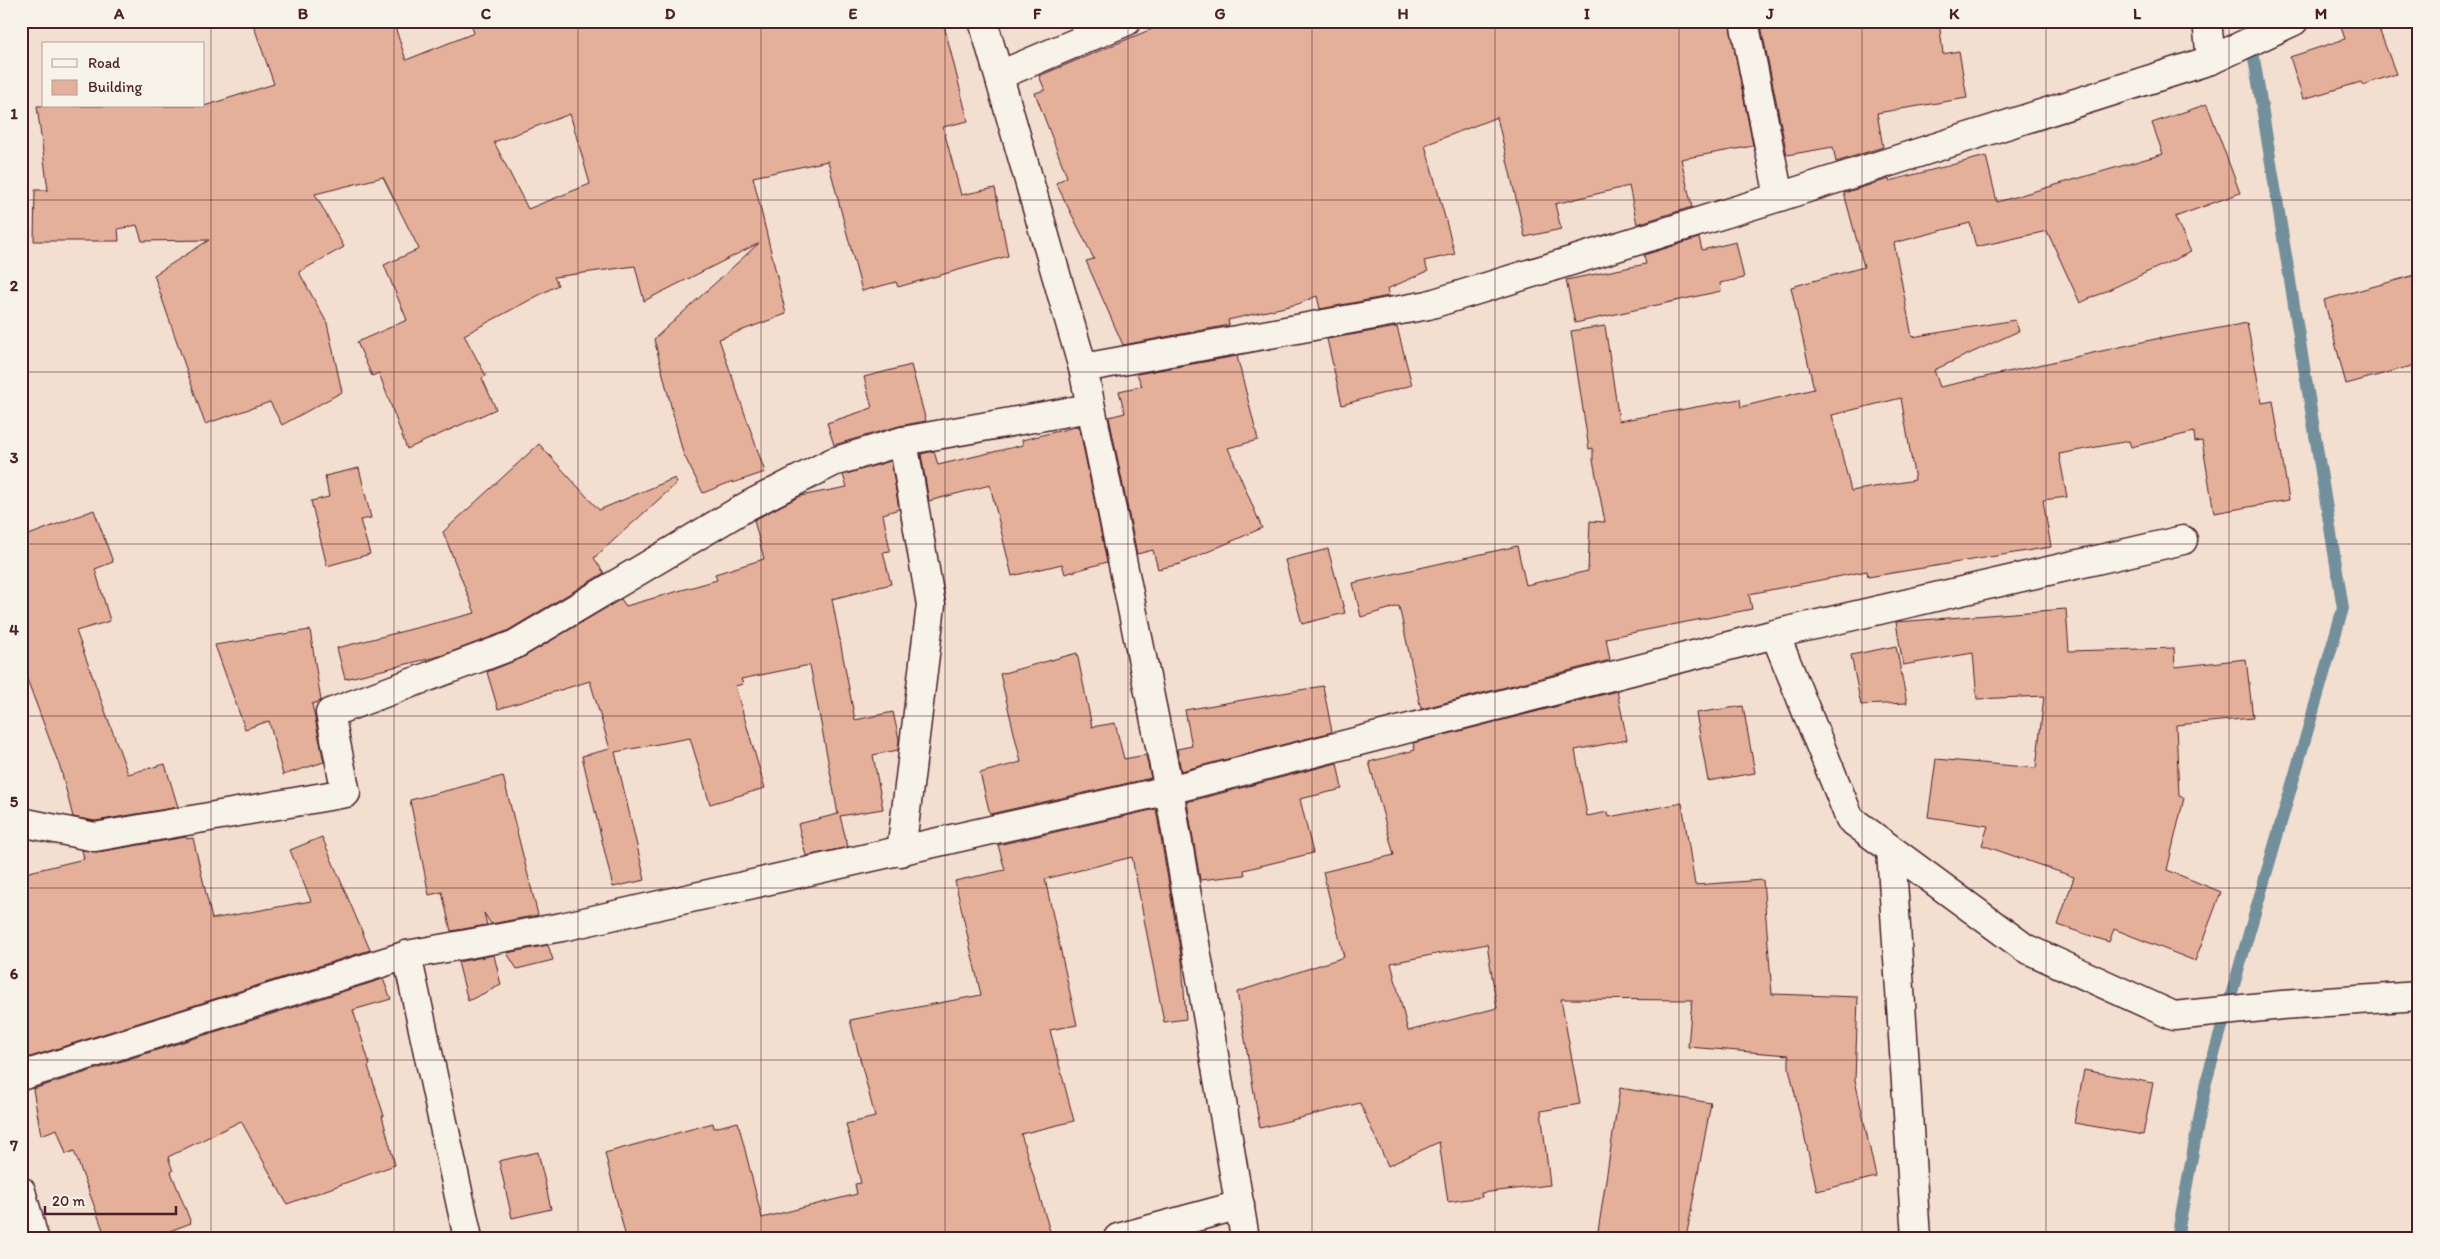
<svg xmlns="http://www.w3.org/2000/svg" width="2440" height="1259" font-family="Itim,sans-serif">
  <rect width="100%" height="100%" fill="#f2dfd0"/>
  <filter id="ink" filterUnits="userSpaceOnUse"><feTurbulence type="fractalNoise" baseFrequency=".02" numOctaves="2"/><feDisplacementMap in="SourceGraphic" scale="10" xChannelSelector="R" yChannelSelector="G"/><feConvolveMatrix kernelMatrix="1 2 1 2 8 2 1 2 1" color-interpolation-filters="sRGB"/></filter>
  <g filter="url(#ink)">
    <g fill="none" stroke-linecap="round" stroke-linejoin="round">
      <!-- stream -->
      <polyline stroke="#72909b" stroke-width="12" points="2177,1238 2206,1082 2343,608 2248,21"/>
    </g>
    <!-- building -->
    <g fill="#e5b099" stroke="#4a1f2b" fill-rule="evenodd">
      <path d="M252,21h141l13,39 68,-27 -4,-12h473l25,100 -25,6 18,68 34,-7 13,68 -110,31 -2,-5 -34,9 -34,-130 -75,16 33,137 -67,25 46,133 -32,11v-2l-30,12 -20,-40 -29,-114 105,-96 -115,58 -9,-35 -81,11 4,8 -94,50 22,41 -4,2 14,31 -89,40 -28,-76 -7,3 -15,-34 50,-22 -23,-55 35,-16 -36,-72 -68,17 29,53 -45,25 28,51 15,69 -60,33 -12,-23 -65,22 -51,-149 55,-35 -67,1 -5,-16 -19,4 1,12h-85l1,-51h13l-11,-84h167l70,-22zM570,114l20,70 -62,25 -34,-67z"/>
      <polygon points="1171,21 1729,21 1753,146 1681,159 1692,207 1637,224 1629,186 1555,204 1561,229 1525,237 1497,117 1425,145 1455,254 1424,261 1428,271 1387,289 1389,296 1320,309 1317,296 1298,304 1228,320 1229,325 1123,345 1086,261 1094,259 1056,183 1067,177 1035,93 1045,90 1039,76"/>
      <polygon points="1760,21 1939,21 1943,54 1959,51 1967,98 1877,113 1883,147 1836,162 1833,147 1787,155"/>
      <polygon points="2339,21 2376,21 2396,74 2363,85 2361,82 2303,99 2290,57 2345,39"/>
      <path d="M2207,104l33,89 -65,24 16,35 -111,51 -33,-72 -71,16 -6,-24 -76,20 18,94 103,-17 4,11 -85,39 6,17 220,-49v1l87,-16 15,80 11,-2 16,99 -75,13 -12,-72 -7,1 -1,-10 -63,15 -2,-6 -70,13 8,43 -24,3 8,47 -183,30 -1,-6 -118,23 3,15 -146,29 4,22 -189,49 -22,-103 -38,11 -8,-34 164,-37 9,39 62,-14 2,-50 15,1 -12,-62v-12l-4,1 -18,-118 34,-5 14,95 121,-22 1,8 73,-18 -23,-102 73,-20 -20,-74 45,-14v2l97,-25 11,46 166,-48 -11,-31zM1901,398l14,82 -64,11 -19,-76z"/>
      <polygon points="1699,238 1702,250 1736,242 1744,278 1720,283 1721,291 1575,323 1566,280 1646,264 1644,255"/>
      <polygon points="2419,274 2419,364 2346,384 2324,300"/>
      <polygon points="1397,327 1412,385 1342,405 1327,339"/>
      <polygon points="1237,356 1258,440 1228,448 1262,528 1180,564 1158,569 1153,550 1137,554 1109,417 1125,413 1119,391 1142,386 1137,374"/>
      <polygon points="911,365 926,421 899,426 834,445 827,423 872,408 864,377"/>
      <polygon points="1079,426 1107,562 1065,574 1062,564 1012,576 990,485 929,501 921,454 934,451 938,465 1023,445 1022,440"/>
      <polygon points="539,444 599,510 675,478 677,483 594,558 604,573 507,631 440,656 345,679 337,648 475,613 443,532"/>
      <polygon points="891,461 899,509 883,514 890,551 883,552 891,584 832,599 855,720 893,712 899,739 898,750 873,755 883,809 840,816 848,847 806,856 798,824 838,814 810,665 741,679 743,684 735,686 765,788 710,804 690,738 615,752 645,880 613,887 582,756 610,749 590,681 498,709 487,672 522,658 621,599 626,606 717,580 715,574 764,559 754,520 800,496 847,487 843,475"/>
      <polygon points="359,468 371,518 360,520 370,554 327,566 311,501 329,497 325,476"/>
      <polygon points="94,510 113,562 95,569 110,621 76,631 128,774 165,764 178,807 95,821 73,817 61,770 21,663 21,538"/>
      <polygon points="1328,549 1345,613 1302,624 1285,560"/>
      <polygon points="2066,609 2069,651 2174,648 2175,667 2246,659 2253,718 2176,725 2179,796 2184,798 2167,870 2221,892 2195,961 2114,929 2109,942 2058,925 2074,877 1982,845 1988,826 1928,817 1936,759 2036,768 2044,696 1977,699 1973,653 1903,665 1896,622"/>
      <polygon points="310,630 321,701 312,704 324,762 283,775 269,721 245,729 215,645"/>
      <polygon points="1896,646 1907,703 1861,705 1851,655"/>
      <polygon points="1077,653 1092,727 1115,723 1124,759 1146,755 1151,778 990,814 980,773 1021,762 1000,674"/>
      <polygon points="1323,686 1332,732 1181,771 1177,749 1192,746 1185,710"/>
      <path d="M1617,691l10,49 -52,10 12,66 21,-4 1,5 73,-14 13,82 68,-5 9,114 86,3 -3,83 21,97 -59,14 -28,-123v-13l-101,-8 4,-47 -131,-1 19,105 -39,7 9,74 -69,8 1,4 -34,5 -9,-60 -51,24 -28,-63 -100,25 -23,-136 107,-35 -21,-85 71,-17 -25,-93 46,-12 -2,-7zM1487,944l10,64 -89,23 -17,-68z"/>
      <polygon points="1743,706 1755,773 1708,781 1696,713"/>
      <polygon points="1337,763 1342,789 1300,799 1313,853 1244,870 1245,875 1200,880 1187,802"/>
      <polygon points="503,776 538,915 491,924 484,913 487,925 451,931 442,892 429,895 410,800"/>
      <polygon points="1156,809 1182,961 1186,1019 1164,1022 1132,857 1045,879 1077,1025 1050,1030 1074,1121 1021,1134 1052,1238 626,1238 605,1153 713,1123 714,1128 738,1122 762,1218 857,1194 855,1184 861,1183 846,1124 875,1117 850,1020 981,995 955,881 1005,870 998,845"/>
      <polygon points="186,837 187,839 193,838 212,919 311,901 290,850 322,837 370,950 27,1058 21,1024 21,874 84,859 82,850 98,852"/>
      <polygon points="548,945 553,960 517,969 507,953"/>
      <polygon points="494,955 501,985 468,1001 458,962"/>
      <polygon points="383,979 391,999 353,1010 370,1065 368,1066 384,1116 382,1116 395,1165 287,1204 241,1121 168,1157 173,1171 171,1172 191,1223 151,1238 106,1238 74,1151 66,1154 57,1129 41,1135 33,1089"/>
      <polygon points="2084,1070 2153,1083 2143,1135 2074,1123"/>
      <polygon points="1620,1088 1711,1103 1686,1238 1597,1238"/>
      <polygon points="538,1152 551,1209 512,1218 499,1161"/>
    </g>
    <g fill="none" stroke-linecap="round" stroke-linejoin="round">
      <!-- minor casing -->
      <g stroke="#4a1f2b" stroke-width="31">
        <g id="minor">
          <polyline points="983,21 1083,368 1169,790 1245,1238"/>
          <polyline points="1744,21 1779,197"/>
          <polyline points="2207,21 2211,60"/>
          <polyline points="1000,75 1127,21"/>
          <polyline points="1083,368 1428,305 1779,197 2211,60 2294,21"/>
          <polyline points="1775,634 2183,540"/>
          <polyline points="21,822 95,837 346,793 330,713 514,645 749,505 833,462 903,441 1090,408"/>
          <polyline points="1891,850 1916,1238"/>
          <polyline points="901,852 931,605 903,441"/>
          <polyline points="407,955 468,1238"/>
          <polyline points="21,1076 407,955 562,927 1169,790 1775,634 1850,819 2025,948 2174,1016 2282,1005 2419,996"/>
          <polyline points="21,1191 34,1238"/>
          <polyline points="1118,1238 1240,1205"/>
        </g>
      </g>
      <!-- minor -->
      <use href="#minor" stroke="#f7f3e8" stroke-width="28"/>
    </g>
  </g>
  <!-- grid -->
  <path fill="none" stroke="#4a1f2b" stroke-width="1" stroke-opacity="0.55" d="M211,21v1217M394,21v1217M578,21v1217M761,21v1217M945,21v1217M1128,21v1217M1312,21v1217M1495,21v1217M1679,21v1217M1862,21v1217M2046,21v1217M2229,21v1217M21,200h2398M21,372h2398M21,544h2398M21,716h2398M21,888h2398M21,1060h2398"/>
  <!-- margin -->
  <rect width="2440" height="1259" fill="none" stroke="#f7f3e8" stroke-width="55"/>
  <!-- legend -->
  <rect x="42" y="42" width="162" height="65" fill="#f7f3e8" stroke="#b29e9c"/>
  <rect x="52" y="59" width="25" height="8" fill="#f7f3e8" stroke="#b29e9c"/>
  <text x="88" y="68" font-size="15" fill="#4a1f2b">Road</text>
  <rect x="52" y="80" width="25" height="15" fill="#e5b099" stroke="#b29e9c"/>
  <text x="88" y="92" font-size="15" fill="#4a1f2b">Building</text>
  <!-- scale -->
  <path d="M45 1206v8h131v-8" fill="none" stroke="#4a1f2b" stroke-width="2.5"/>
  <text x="52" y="1206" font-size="15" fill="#4a1f2b" stroke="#f7f3e8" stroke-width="4" paint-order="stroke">20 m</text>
  <rect x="28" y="28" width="2384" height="1204" fill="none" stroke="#4a1f2b" stroke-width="2"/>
  <g font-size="16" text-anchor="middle" font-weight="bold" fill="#4a1f2b">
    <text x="119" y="19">A</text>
    <text x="303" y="19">B</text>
    <text x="486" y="19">C</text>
    <text x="670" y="19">D</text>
    <text x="853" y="19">E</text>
    <text x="1037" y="19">F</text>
    <text x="1220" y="19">G</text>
    <text x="1403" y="19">H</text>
    <text x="1587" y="19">I</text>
    <text x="1770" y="19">J</text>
    <text x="1954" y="19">K</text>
    <text x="2137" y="19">L</text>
    <text x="2321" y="19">M</text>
    <text x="14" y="119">1</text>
    <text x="14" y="291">2</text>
    <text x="14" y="463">3</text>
    <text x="14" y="635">4</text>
    <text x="14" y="807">5</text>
    <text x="14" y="979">6</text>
    <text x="14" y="1151">7</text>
  </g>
</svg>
